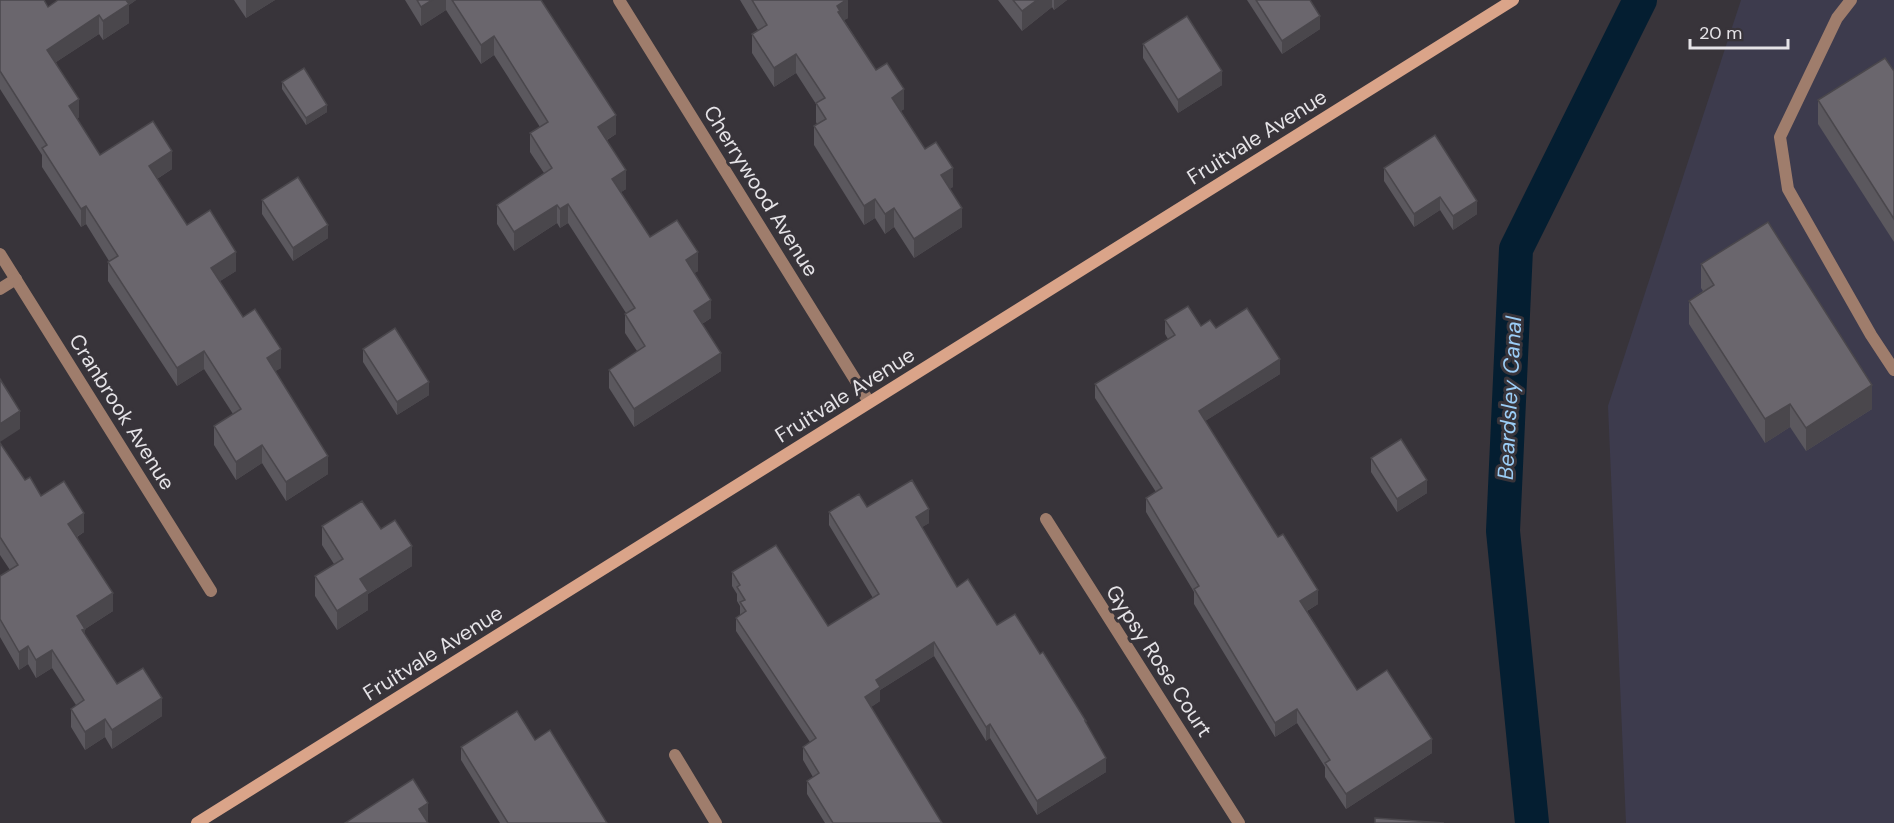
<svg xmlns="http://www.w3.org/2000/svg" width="1894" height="823" font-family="'DM Sans',sans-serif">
  <rect width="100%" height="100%" fill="#38343a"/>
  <!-- industrial -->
  <polygon fill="#3d3b4d" points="1741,0 1894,0 1894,823 1626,823 1608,406"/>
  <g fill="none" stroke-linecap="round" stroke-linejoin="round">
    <!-- canal -->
    <polyline stroke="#041e31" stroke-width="34" points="1532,823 1503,531 1516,249 1640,0"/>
    <!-- lane -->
    <polyline stroke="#9f7d6c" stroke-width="12" points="1851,0 1837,18 1780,137 1788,189 1871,335 1894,370"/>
    <!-- street -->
    <g stroke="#9f7d6c" stroke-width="12">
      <polyline points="619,0 869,402"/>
      <polyline points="0,254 211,591"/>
      <polyline points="0,289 16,279"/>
      <polyline points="1046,519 1239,823"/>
      <polyline points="675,755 716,823"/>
    </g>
    <!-- secondary -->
    <polyline stroke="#daa489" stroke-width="12" points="197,823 1513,0"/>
  </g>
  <!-- wall -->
  <g fill="#5b585e">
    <polygon points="0,0 48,7 58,0 136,0 129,5 129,23 103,40 99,34 56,62 79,117 77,119 100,155 172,169 157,179 187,225 236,271 220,281 243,317 281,368 275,371 328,474 286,501 262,463 236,480 214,445 214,426 233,414 204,369 177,386 108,281 108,262 109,261 86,224 81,227 42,167 42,155 0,89"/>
    <polygon points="234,0 275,0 246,18"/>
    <polygon points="405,0 541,0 616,134 607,140 626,189 621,192 650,237 698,271 694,273 711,318 702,324 721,371 634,427 609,388 609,370 637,351 625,333 625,314 626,313 568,223 560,228 557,223 514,251 497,224 497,205 544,173 530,152 530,133 540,127 494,55 481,64 446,10 421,26"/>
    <polygon points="740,0 848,0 848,18 844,20 876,70 904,109 901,111 925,149 953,187 950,188 962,227 914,258 894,227 885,234 875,218 864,225 814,145 814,126 817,124 816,122 816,104 796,73 774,87 752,53 752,34 758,30"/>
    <polygon points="998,0 1067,0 1054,10 1052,7 1022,31"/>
    <polygon points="1247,0 1310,0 1320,29 1282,54"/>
    <polygon points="1143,44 1222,85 1178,113 1143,58"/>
    <polygon points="1894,71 1894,242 1818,124 1818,100"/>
    <polygon points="282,82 327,112 306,125 282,89"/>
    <polygon points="1384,168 1477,214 1453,230 1440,210 1414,227 1384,181"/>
    <polygon points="262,200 328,238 293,261 262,214"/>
    <polygon points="1701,264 1872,409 1806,451 1790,427 1765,443 1689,324 1689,301 1703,291 1701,288"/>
    <polygon points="1165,320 1216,328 1280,374 1205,421 1318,604 1307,611 1357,690 1432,753 1346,809 1325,777 1325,767 1297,723 1275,737 1194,604 1194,592 1146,512 1146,498 1156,492 1095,398 1095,384 1168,339 1165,334"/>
    <polygon points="363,349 429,395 397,415 363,362"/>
    <polygon points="0,443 25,480 41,496 84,532 77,537 113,611 85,629 85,635 117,684 162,716 112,749 105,737 85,750 71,727 71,709 76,705 52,668 36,678 28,664 19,670 0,637 0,576 10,570 0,555"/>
    <polygon points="1371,458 1427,493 1397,512 1371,472"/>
    <polygon points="867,507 929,523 922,527 957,587 997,625 1040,654 1086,724 1106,772 1037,815 990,738 986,741 934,656 880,690 880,701 871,707 942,823 825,823 807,794 807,781 813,777 803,760 803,747 810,742 736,631 736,618 740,615 740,606 737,601 737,594 732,586 732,572 828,626 873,598 829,525 829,512"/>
    <polygon points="322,526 381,529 412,566 368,594 368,610 337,630 315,596 315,576 334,564 322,545"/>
    <polygon points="535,740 607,823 500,823 461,760 461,747"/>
  </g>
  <!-- shaded-wall -->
  <g fill="#4a474c">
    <polygon points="121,0 136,0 129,5 129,23 103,40 103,21"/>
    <polygon points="246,0 275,0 246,18"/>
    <polygon points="432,0 446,0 446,10 421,26 421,7"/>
    <polygon points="846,0 848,0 848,18 840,22 837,6"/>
    <polygon points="1037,0 1052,0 1052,7 1022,31 1022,11"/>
    <polygon points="1054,0 1067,0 1054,10"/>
    <polygon points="99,15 99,34 47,68 47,50"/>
    <polygon points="1320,16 1320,29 1282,54 1282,41"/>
    <polygon points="494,36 494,55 481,64 481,45"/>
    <polygon points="796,54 796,73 774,87 774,68"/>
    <polygon points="1222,71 1222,85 1178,113 1178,100"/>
    <polygon points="904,89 904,109 892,117 892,98"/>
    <polygon points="79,99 79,117 69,124 69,106"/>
    <polygon points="327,105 327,112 306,125 306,118"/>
    <polygon points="616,115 616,134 598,145 598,127"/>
    <polygon points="172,151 172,169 149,184 149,166"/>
    <polygon points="953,168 953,187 941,194 941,175"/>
    <polygon points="626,170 626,189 612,198 612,179"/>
    <polygon points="1440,197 1440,210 1414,227 1414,214"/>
    <polygon points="875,199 875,218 864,225 864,206"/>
    <polygon points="1477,201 1477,214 1453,230 1453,216"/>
    <polygon points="568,204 568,223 560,228 560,209"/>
    <polygon points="557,205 557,223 514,251 514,232"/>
    <polygon points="86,206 86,224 81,227 81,209"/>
    <polygon points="894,208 894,227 885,234 885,214"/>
    <polygon points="962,208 962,227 914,258 914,239"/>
    <polygon points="328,225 328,238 293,261 293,248"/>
    <polygon points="236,252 236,271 211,287 211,268"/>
    <polygon points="698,252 698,271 686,278 686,260"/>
    <polygon points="711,300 711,318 694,329 694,311"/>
    <polygon points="281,349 281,368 267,376 267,358"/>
    <polygon points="204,351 204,369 177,386 177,368"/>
    <polygon points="721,353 721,371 634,427 634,409"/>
    <polygon points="1280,359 1280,374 1199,425 1199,411"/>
    <polygon points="429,382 429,395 397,415 397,402"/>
    <polygon points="1872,385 1872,409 1806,451 1806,428"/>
    <polygon points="1790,404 1790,427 1765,443 1765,419"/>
    <polygon points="20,411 20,429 0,442 0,424"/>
    <polygon points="262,445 262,463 236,480 236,462"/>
    <polygon points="328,456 328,474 286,501 286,482"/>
    <polygon points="1427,480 1427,493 1397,512 1397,499"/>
    <polygon points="929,509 929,523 916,531 916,517"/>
    <polygon points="84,513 84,532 68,542 68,524"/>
    <polygon points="412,546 412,566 368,594 368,610 337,630 337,611 360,579"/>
    <polygon points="1318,590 1318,604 1300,615 1300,601"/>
    <polygon points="113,593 113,611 85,629 85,647 77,616"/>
    <polygon points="934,642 934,656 880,690 880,701 865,711 865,697 876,680"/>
    <polygon points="28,646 28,664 19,670 19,652"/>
    <polygon points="52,650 52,668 36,678 36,660"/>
    <polygon points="162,698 162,716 112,749 112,730"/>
    <polygon points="1297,709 1297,723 1275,737 1275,723"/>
    <polygon points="105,719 105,737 85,750 85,732"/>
    <polygon points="990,724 990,738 986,741 986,727"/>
    <polygon points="1432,739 1432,753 1346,809 1346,794"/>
    <polygon points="1106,758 1106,772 1037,815 1037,801"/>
    <polygon points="428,803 428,822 419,809"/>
  </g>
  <!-- building -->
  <g fill="#6a666d" stroke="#4a474c" stroke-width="1.5">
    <polygon points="0,0 44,0 48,7 58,0 126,0 129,4 103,21 99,15 47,50 79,99 69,106 100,155 153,121 172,151 149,166 187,225 210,210 236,252 211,268 243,317 255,309 281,349 267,358 328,456 286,482 262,445 236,462 214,426 241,409 204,351 177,368 108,262 118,256 86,206 81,209 42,148 47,145 0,71"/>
    <polygon points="417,0 432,0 421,7"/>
    <polygon points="452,0 541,0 616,115 598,127 626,170 612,179 650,237 677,220 698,252 686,260 711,300 694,311 721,353 634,409 609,370 645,346 625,314 635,308 568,204 560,209 557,205 514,232 497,205 552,168 530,133 548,122 494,36 481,45"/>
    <polygon points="752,0 846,0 837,6 840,11 838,12 876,70 887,63 904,89 892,98 925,149 936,142 953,168 941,175 962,208 914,239 894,208 885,214 875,199 864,206 814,126 826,119 816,103 825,98 796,54 774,68 752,34 767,25"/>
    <polygon points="1013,0 1037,0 1022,11"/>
    <polygon points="1256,0 1310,0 1320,16 1282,41"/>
    <polygon points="1187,16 1222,71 1178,100 1143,44"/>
    <polygon points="1885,58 1894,71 1894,219 1818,100"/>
    <polygon points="304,68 327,105 306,118 282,82"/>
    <polygon points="1435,135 1477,201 1453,216 1440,197 1414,214 1384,168"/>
    <polygon points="298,177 328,225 293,248 262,200"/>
    <polygon points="1768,222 1872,385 1806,428 1790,404 1765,419 1689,301 1714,285 1701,264"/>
    <polygon points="1188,306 1201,326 1210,320 1216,328 1247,308 1280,359 1199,411 1278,537 1283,534 1318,590 1300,601 1357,690 1387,670 1432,739 1346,794 1325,763 1330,760 1297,709 1275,723 1194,589 1199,586 1146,498 1162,488 1095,384 1175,335 1165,320"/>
    <polygon points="395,328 429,382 397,402 363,349"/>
    <polygon points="0,379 20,411 0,424"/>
    <polygon points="1401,439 1427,480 1397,499 1371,458"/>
    <polygon points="0,443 25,480 30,477 41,496 64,481 84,513 68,524 113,593 77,616 85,629 82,630 117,684 143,668 162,698 112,730 105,719 85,732 71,709 84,700 52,650 36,660 28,646 19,652 0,619 0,576 18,565 0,537"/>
    <polygon points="912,480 929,509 916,517 957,587 968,579 997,625 1015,614 1040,654 1043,652 1086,721 1085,721 1106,758 1037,801 990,724 986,727 934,642 876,680 880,687 865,697 942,823 833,823 807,781 819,773 803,747 816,738 736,618 746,611 740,602 745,600 737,587 740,585 732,572 776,545 828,626 879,594 829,512 859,494 867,507"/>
    <polygon points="362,501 381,529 395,520 412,546 360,579 368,591 337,611 315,576 343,559 322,526"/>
    <polygon points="517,711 535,740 550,730 607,823 508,823 461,747"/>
    <polygon points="413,779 428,803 419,809 428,823 345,823"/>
    <polygon points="1375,818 1444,823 1375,823"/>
  </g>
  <g text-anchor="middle" stroke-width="6" stroke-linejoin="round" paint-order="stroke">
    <!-- street labels -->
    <g font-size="21" fill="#e5e3e7" stroke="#38343a">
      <text transform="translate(1257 137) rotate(-32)" y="7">Fruitvale Avenue</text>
      <text transform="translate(761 191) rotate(58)" y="7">Cherrywood Avenue</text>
      <text transform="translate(845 395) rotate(-32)" y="7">Fruitvale Avenue</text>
      <text transform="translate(122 412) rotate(58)" y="7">Cranbrook Avenue</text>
      <text transform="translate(433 653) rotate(-32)" y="7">Fruitvale Avenue</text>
      <text transform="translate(1159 661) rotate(57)" y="7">Gypsy Rose Court</text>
    </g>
    <!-- water labels -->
    <g font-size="22" font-style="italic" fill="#9bcdf6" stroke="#38343a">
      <text transform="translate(1509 398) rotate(-87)" y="8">Beardsley Canal</text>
    </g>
  </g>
  <!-- scale -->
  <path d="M1690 39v9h98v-9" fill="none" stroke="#e5e3e7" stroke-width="3"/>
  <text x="1699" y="39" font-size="18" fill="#e5e3e7" stroke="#38343a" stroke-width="4.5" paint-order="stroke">20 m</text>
</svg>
